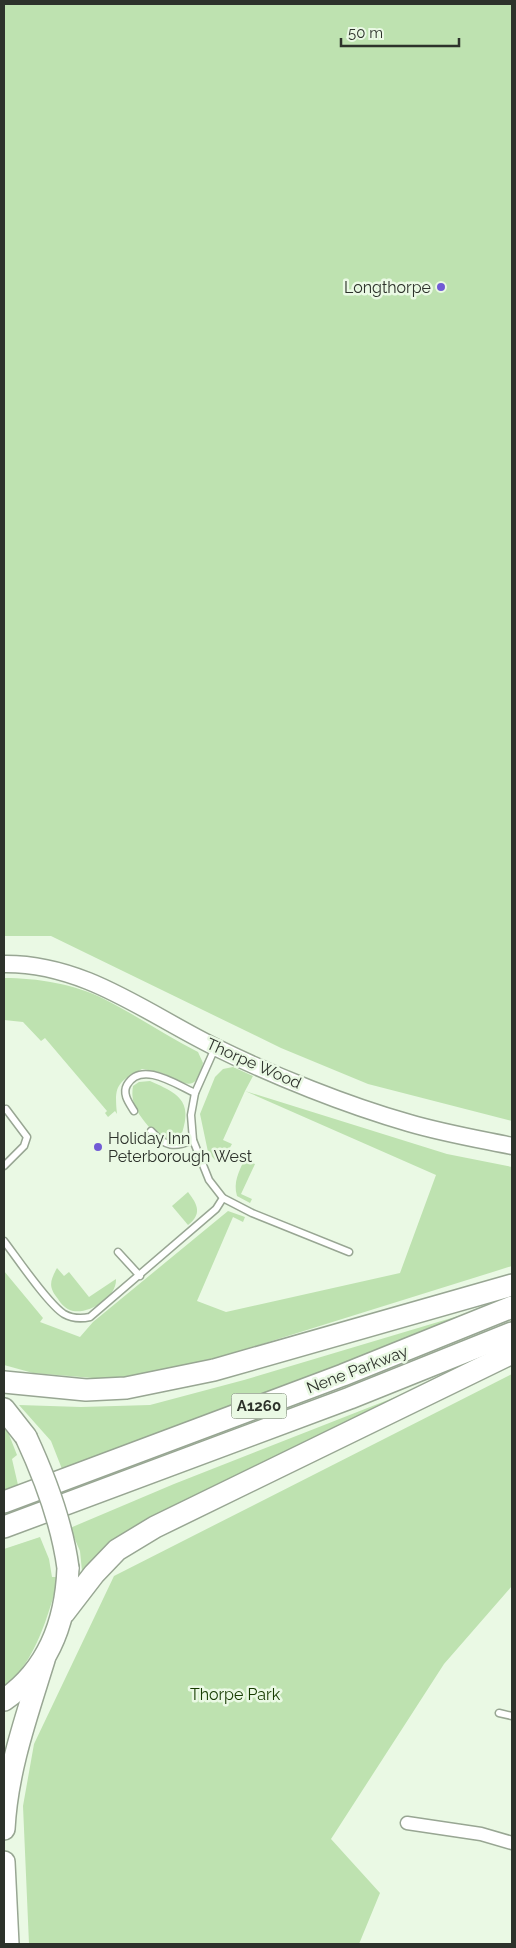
<svg xmlns="http://www.w3.org/2000/svg" width="516" height="1948" font-family="Raleway,sans-serif">
  <rect width="100%" height="100%" fill="#eaf9e4"/>
  <!-- green -->
  <g fill="#bee2b0">
    <polygon points="4,4 512,4 512,1121 368,1084 281,1048 51,936 4,936"/>
    <path d="M4,978c33,0 71,6 100,21 32,16 62,37 94,53l5,11c-8,34 -20,18 -41,10 -6,-2 -14,-3 -20,-4 -25,13 -28,17 -25,45l-2,-3 -7,6 -3,-4 2,-2 -62,-73 -4,3 -18,-19 -19,-2z"/>
    <polygon points="233,1067 253,1076 245,1091 447,1154 512,1167 512,1266 227,1355 144,1376 105,1379 33,1373 4,1365 4,1271 43,1318 40,1322 80,1337 93,1322 228,1211 245,1217 243,1222 233,1217 197,1301 226,1312 400,1273 436,1175 245,1091 223,1140 232,1144 224,1158 215,1160 208,1152 200,1114 215,1077 223,1069"/>
    <path d="M150,1081c27,12 43,19 32,52 -6,3 -12,6 -19,5 -9,-3 -25,-23 -28,-32 -3,-7 -3,-13 -2,-20l6,-4z"/>
    <path d="M244,1160l11,4 -14,30 11,5 -2,4 -13,-7c-4,-14 2,-24 7,-36z"/>
    <path d="M188,1192c10,13 14,22 0,33l-16,-19z"/>
    <path d="M57,1268l7,8 5,-4 20,25 27,-18c1,18 -26,35 -43,32 -7,-2 -11,-6 -15,-12 -10,-12 -8,-18 -1,-31z"/>
    <polygon points="495,1305 493,1311 62,1469 51,1441 19,1405 81,1407 150,1405 244,1380"/>
    <polygon points="512,1374 512,1586 444,1664 331,1839 380,1893 359,1944 29,1944 23,1806 34,1744 114,1576"/>
    <polygon points="421,1387 237,1481 83,1581 80,1551 70,1528 174,1484"/>
    <polygon points="4,1427 8,1432 17,1455 12,1459 18,1485 4,1491"/>
    <path d="M40,1537l9,22 3,18h7c-11,39 -23,84 -55,111v-139z"/>
  </g>
  <g fill="none" stroke-linecap="round" stroke-linejoin="round">
    <!-- service casing -->
    <g stroke="#98a693" stroke-width="9">
      <g id="service">
        <polyline points="215,1048 195,1093 191,1115 193,1140 209,1180 223,1198 252,1213 349,1252"/>
        <path d="M134,1111c-5,-8 -12,-17 -7,-26 14,-25 50,0 68,8"/>
        <path d="M151,1131c14,16 24,17 42,9"/>
        <polyline points="4,1166 24,1146 27,1137 6,1109"/>
        <path d="M4,1241c13,17 44,63 60,73 9,5 17,5 26,3l126,-108 7,-11"/>
        <polyline points="118,1252 140,1276"/>
        <polyline points="499,1713 512,1716"/>
      </g>
    </g>
    <!-- minor casing -->
    <g stroke="#98a693" stroke-width="15">
      <polyline id="minor" points="407,1823 481,1834 512,1843"/>
    </g>
    <!-- tertiary casing -->
    <g stroke="#98a693" stroke-width="19">
      <path id="tertiary" d="M4,964c80,-1 142,49 211,83 59,29 131,58 194,76 34,10 69,16 103,23"/>
    </g>
    <!-- primary casing -->
    <g stroke="#98a693" stroke-width="24">
      <g id="primary">
        <polyline points="4,1409 26,1437"/>
        <path d="M4,1700c45,-31 62,-79 64,-132"/>
        <path d="M4,1829c3,-59 23,-114 40,-169"/>
        <polyline points="4,1862 8,1944"/>
      </g>
    </g>
    <!-- trunk casing -->
    <g stroke="#98a693" stroke-width="24">
      <g id="trunk">
        <polyline points="4,1382 86,1390 126,1388 214,1370 512,1285"/>
        <polyline points="4,1502 343,1375 512,1307"/>
        <polyline points="4,1527 350,1398 512,1333"/>
        <polyline points="64,1613 94,1574 117,1550 155,1527 512,1353"/>
      </g>
    </g>
    <!-- service -->
    <use href="#service" stroke="#fff" stroke-width="6"/>
    <!-- minor -->
    <use href="#minor" stroke="#fff" stroke-width="12"/>
    <!-- tertiary -->
    <use href="#tertiary" stroke="#fff" stroke-width="16"/>
    <!-- primary -->
    <use href="#primary" stroke="#fff" stroke-width="21"/>
    <!-- trunk -->
    <use href="#trunk" stroke="#fff" stroke-width="21"/>
    <!-- primary-bridge casing -->
    <g stroke="#98a693" stroke-width="24" stroke-linecap="butt">
      <path id="primary-bridge" d="M26,1437c19,41 36,85 42,131"/>
    </g>
    <!-- primary-bridge -->
    <use href="#primary-bridge" stroke="#fff" stroke-width="21"/>
  </g>
  <!-- markers -->
  <g fill="#715bd5" stroke="#eaf9e4" stroke-width="2">
    <circle cx="441" cy="287" r="5"/>
    <circle cx="98" cy="1147" r="5"/>
  </g>
  <g text-anchor="middle" stroke-width="5" stroke-linejoin="round" paint-order="stroke">
    <!-- shield labels -->
    <rect fill="#eaf9e4" stroke="#666e62" stroke-width="1" x="231.5" y="1393.5" width="55" height="25" rx="4"/>
    <g font-size="15" font-weight="bold" fill="#2d322b">
      <text x="259" y="1411">A1260</text>
    </g>
    <!-- poi labels -->
    <g font-size="16" fill="#2d322b" stroke="#eaf9e4" text-anchor="end">
      <text x="431" y="293">Longthorpe</text>
      <text x="108" y="1144" text-anchor="start">Holiday Inn<tspan x="108" dy="18">Peterborough West</tspan></text>
    </g>
    <!-- street labels -->
    <g font-size="16" fill="#2d322b" stroke="#eaf9e4">
      <text transform="translate(254 1063) rotate(24)" y="6">Thorpe Wood</text>
      <text transform="translate(357 1369) rotate(-21)" y="6">Nene Parkway</text>
    </g>
    <!-- park labels -->
    <g font-size="16" fill="#163b01" stroke="#eaf9e4">
      <text x="235" y="1700">Thorpe Park</text>
    </g>
  </g>
  <!-- border -->
  <rect width="516" height="1948" fill="none" stroke="#2d322b" stroke-width="10"/>
  <!-- scale -->
  <path d="M341 38v8h118v-8" fill="none" stroke="#2d322b" stroke-width="2.5"/>
  <text x="348" y="38" font-size="15" fill="#2d322b" stroke="#eaf9e4" stroke-width="4" paint-order="stroke">50 m</text>
</svg>
